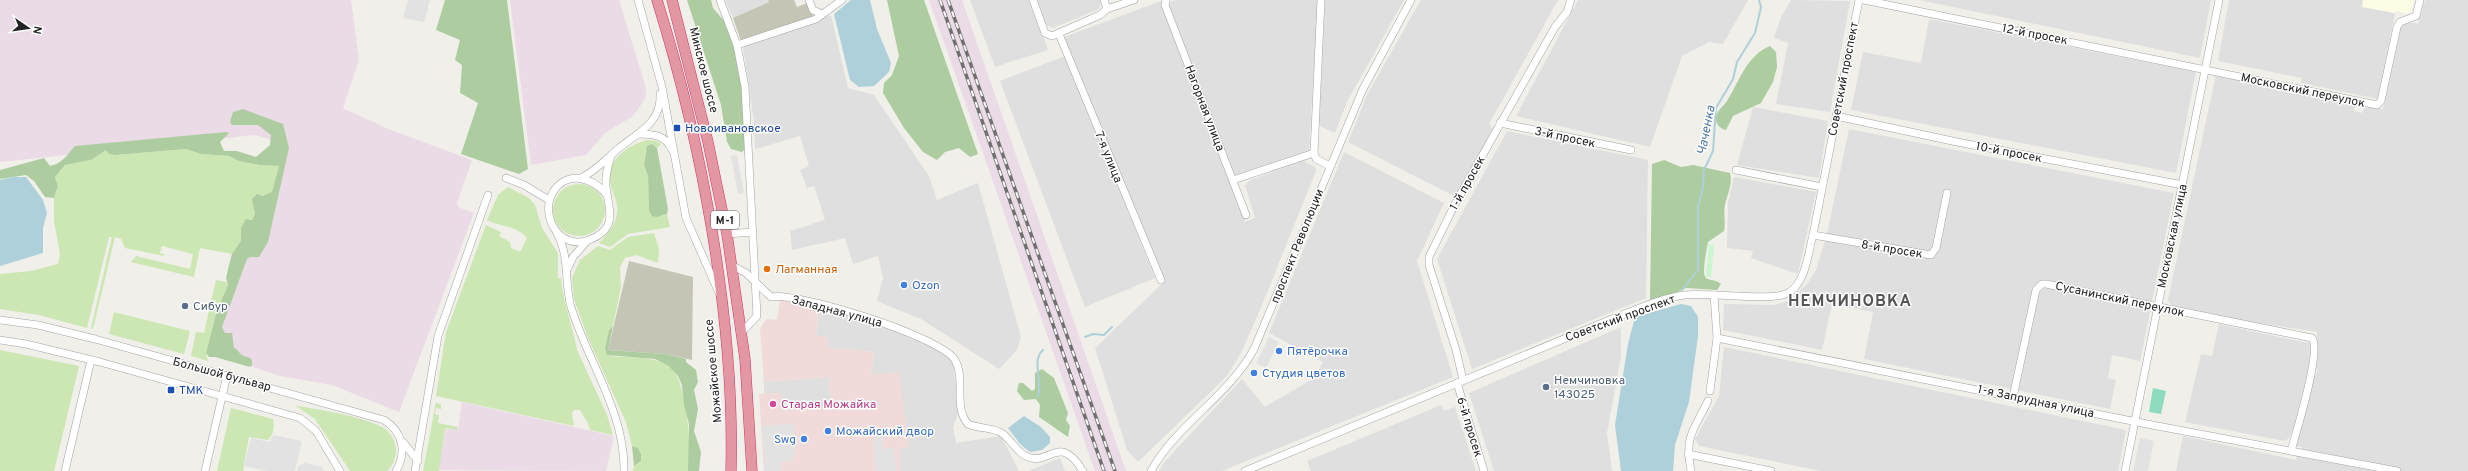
<svg xmlns="http://www.w3.org/2000/svg" width="2468" height="471" font-family="Overpass,sans-serif">
  <rect width="100%" height="100%" fill="#f1efe9"/>
  <!-- residential -->
  <g fill="#dfdfdf">
    <polygon points="725,0 768,0 769,2 733,18"/>
    <polygon points="970,0 1030,0 1048,50 995,67"/>
    <polygon points="1037,0 1101,0 1101,1 1099,9 1053,28 1046,25"/>
    <polygon points="1178,0 1318,0 1309,151 1235,175 1169,5 1171,1"/>
    <polygon points="1325,0 1404,0 1347,102 1335,133 1319,126"/>
    <polygon points="1421,0 1558,0 1489,124 1493,129 1456,197 1348,142 1367,95"/>
    <polygon points="1578,0 1748,0 1723,44 1709,42 1682,56 1650,147 1516,116"/>
    <polygon points="1791,0 1850,1 1830,112 1776,104 1788,43 1774,38 1781,17"/>
    <polygon points="1919,0 2211,0 2200,58"/>
    <polygon points="2229,0 2363,0 2362,7 2395,13 2378,99 2301,83 2302,78 2218,61"/>
    <polygon points="2425,0 2468,0 2468,471 2176,471 2183,436 2296,460 2297,453 2301,454 2302,447 2296,446 2312,378 2316,375 2318,370 2314,369 2317,332 2240,320 2171,305 2168,300 2216,74 2323,96 2355,106 2354,111 2362,113 2365,105 2383,109 2401,26 2407,22 2418,24"/>
    <polygon points="1161,1 1245,222 1255,218 1245,185 1250,180 1304,161 1315,167 1316,171 1262,305 1242,351 1227,376 1138,462 1127,450 1095,348 1165,281 1064,37"/>
    <polygon points="831,15 848,88 874,95 929,176 937,200 978,183 1021,337 1017,350 999,369 921,319 877,301 883,278 878,256 853,264 845,238 792,250 790,231 825,220 814,186 807,188 800,170 809,166 800,136 755,149 754,122 743,45"/>
    <polygon points="1929,19 2196,72 2176,173 1851,110 1863,52 1921,63"/>
    <polygon points="1065,56 1155,278 1085,307 1000,81"/>
    <polygon points="1753,107 1828,121 1819,178 1737,165"/>
    <polygon points="1849,129 2174,193 2140,361 2112,355 2108,378 2116,380 2110,409 1864,359 1873,312 1832,304 1822,350 1723,330 1724,304 1774,305 1788,301 1807,284 1816,270 1827,234"/>
    <polygon points="1507,131 1648,160 1646,298 1472,369 1437,259"/>
    <polygon points="1344,152 1444,203 1417,261 1453,377 1222,471 1159,471 1165,461 1242,379 1265,407 1314,378 1323,362 1269,333"/>
    <polygon points="1734,177 1816,192 1798,274 1751,258 1753,251 1727,248 1728,203"/>
    <polygon points="819,308 853,315 912,335 947,354 953,361 958,403 958,414 953,427 956,443 1001,436 1019,471 900,471 900,448 909,447 871,375 874,352 828,348 816,336"/>
    <polygon points="2219,324 2313,344 2311,367 2297,423 2289,438 2285,441 2185,422 2201,354 2212,356"/>
    <polygon points="1621,327 1621,356 1607,433 1612,471 1494,471 1469,393"/>
    <polygon points="1724,347 2126,430 2118,471 1821,471 1699,446 1695,439 1719,396"/>
    <polygon points="829,377 831,407 782,410 781,393 764,394 764,382"/>
    <polygon points="1441,405 1444,411 1455,407 1476,471 1311,471 1307,461"/>
    <polygon points="1060,458 1065,471 1028,471"/>
  </g>
  <!-- commercial -->
  <polygon fill="#f0dbda" points="780,300 819,308 816,336 828,337 828,348 874,352 871,375 899,372 909,447 900,448 900,471 764,471 759,394 781,393 782,410 831,407 829,377 764,382 760,329 766,319 777,320"/>
  <!-- industrial -->
  <g fill="#eadbe7">
    <polygon points="0,0 351,0 359,60 343,108 386,128 472,160 457,203 458,207 474,213 399,412 332,385 280,376 210,353 288,145 255,135 0,162"/>
    <polygon points="510,0 619,0 646,88 645,99 633,116 605,133 586,155 531,165"/>
    <polygon points="929,0 962,0 1126,471 1095,471"/>
    <polygon points="462,402 614,436 606,471 438,470 445,429 458,430"/>
  </g>
  <!-- education -->
  <polygon fill="#fdfde6" points="2363,0 2414,0 2411,14 2396,11 2395,13 2362,7"/>
  <!-- construction -->
  <g fill="#c5c5b5">
    <polygon points="768,0 794,0 797,7 807,3 814,17 741,41 733,18 769,2"/>
    <polygon points="629,261 693,277 692,360 665,354 608,350"/>
  </g>
  <!-- grass -->
  <g fill="#cce7b3">
    <path d="M647,140l10,1 4,3 -3,4 -6,-4 -6,7 -2,14 4,11 1,35 13,5 5,-2 3,13 -42,7 -18,13 -11,-4c9,-10 16,-16 18,-30 2,-11 -5,-20 -7,-30 -5,-23 20,-39 37,-43z"/>
    <path d="M186,149l15,5 28,2 10,5 20,4 20,1 -7,26 -5,4 -7,-1c-8,12 -2,16 -8,25l-3,-1 -9,25 -8,10 -32,-6 -6,29 -63,-15 5,-6 54,13 3,-15 -31,-8 -2,7 4,1v2l-39,-8 -4,-9 -6,-2 -22,92 -2,-1 21,-91h-3l-22,91 -48,-13 -39,-6v-35l31,-3 27,-7 2,-10 -6,-33v-23l4,-12 -3,-9 10,-12 26,-5 15,-10 9,5z"/>
    <circle cx="579" cy="210" r="26"/>
    <path d="M508,187l21,11 6,7 7,23 16,25v25h3c2,25 12,48 16,72l30,65 6,20 -23,-5c-2,-9 -6,-12 -10,-20h-6l-2,3 2,13 -138,-30 10,-64 40,-107 15,7 -2,4 11,6 1,6 9,4 7,-14c-13,-14 -25,-10 -40,-18l11,-25z"/>
    <path d="M654,233l5,16 -1,14 -21,-8 -12,3 -5,9 1,20 -8,39 -4,4 -4,22 5,4c20,2 38,0 57,8 20,9 25,87 21,107h-55l1,-5 7,-5 -1,-10 -8,-5 -6,-24 -38,-84 -14,-39 -2,-21 8,-18 18,-14 12,4 18,-13z"/>
    <polygon points="216,280 226,282 228,285 217,310 206,353 208,361 191,356 196,332 204,333"/>
    <polygon points="114,312 190,331 184,354 109,334"/>
    <polygon points="0,350 79,366 54,471 0,471"/>
    <polygon points="436,402 441,405 441,409 436,408 435,414 439,415 438,423 458,427 457,430 445,428 439,471 423,471"/>
    <path d="M296,406c23,3 69,11 88,22 7,5 13,15 12,24 -1,8 -3,13 -9,19h-37l-35,-52z"/>
    <path d="M231,408l42,11c2,7 0,17 -5,21l-19,-3 -6,33 1,1h-27z"/>
  </g>
  <!-- forest -->
  <g fill="#adcda1">
    <polygon points="445,0 507,0 528,169 519,174 461,154 478,103 460,93 462,65 455,60 460,40 436,30"/>
    <polygon points="687,0 711,0 713,8 725,22 734,47 742,90 746,148 742,152 731,149 727,142 721,105"/>
    <polygon points="887,0 924,0 978,154 970,157 959,148 945,152 937,160 923,152 904,128 883,93 884,83 892,75 899,56"/>
    <path d="M1770,46l6,6 1,15 -4,15 -12,21 -28,13 -7,14c-6,-1 -11,-7 -10,-13 1,-7 8,-11 11,-16 12,-19 20,-46 43,-55z"/>
    <path d="M243,109l40,15 6,24 -21,94 -9,15h-9l-3,2 -25,68 3,6h7l2,15c4,1 4,4 8,7 6,4 11,0 10,10l-2,2 -35,-10h-6l-3,-4 11,-43 11,-25 -2,-7 3,-13 3,-11 9,-13v-13l5,-9 6,1 3,-6 -3,-15 5,-5 6,2 9,-4 7,-26 -20,-1 -20,-4 -10,-5 -28,-2 -15,-5 -71,6 -6,-1 -3,-4 -15,10 -26,5 -10,12 3,9 -4,12 -9,-1 -11,-16 -8,-6 -26,4v-9l44,-12 6,8c13,-3 17,-11 25,-20l151,-14 3,1 -9,9 4,9h13l19,6 14,-12 1,-10 -13,-10h-26l-2,-3 3,-10z"/>
    <polygon points="652,144 657,148 668,209 667,214 657,217 652,216 649,211 648,176 644,165 647,146"/>
    <path d="M1664,160l17,7 12,-2 37,8c3,12 -3,21 -5,32 -2,9 1,17 -1,26l-16,11c-1,6 -7,33 -2,36 4,3 10,1 15,6l-4,6 -31,-2 -12,6 -24,6 2,-136z"/>
    <polygon points="613,326 608,350 665,354 686,359 686,362 696,370 698,382 694,390 698,409 694,431 701,452 699,471 688,471 689,424 684,405 682,385 678,376 669,366 655,359 607,355 605,349 609,330"/>
    <polygon points="1042,369 1054,378 1068,413 1066,420 1070,426 1068,437 1039,417 1040,405 1036,399 1024,400 1017,391 1019,383 1023,383 1032,391 1035,389 1035,373"/>
    <polygon points="632,446 638,448 641,454 641,461 634,466"/>
  </g>
  <!-- park -->
  <polygon fill="#caf7cf" points="1709,244 1714,245 1711,277 1706,277"/>
  <!-- pitch -->
  <polygon fill="#8ddabe" points="2153,388 2166,391 2161,414 2149,412"/>
  <!-- parking -->
  <g fill="#e2e2e2">
    <polygon points="408,0 430,0 424,22 403,18"/>
    <polygon points="737,155 744,193 738,194 731,156"/>
    <polygon points="1269,337 1279,342 1266,368 1256,363"/>
    <polygon points="794,424 795,450 792,461 780,462 781,471 765,471 762,426"/>
    <polygon points="873,428 882,428 883,449 894,448 896,471 876,471"/>
    <polygon points="273,435 302,441 295,471 267,471 244,466 251,438 270,442"/>
    <polygon points="2140,438 2154,441 2148,471 2133,471"/>
    <polygon points="306,463 322,467 324,471 297,471 298,466"/>
  </g>
  <!-- water -->
  <g fill="#add0db">
    <polygon points="851,0 870,0 877,29 891,63 889,72 874,86 859,87 850,80 834,14"/>
    <polygon points="13,177 26,177 43,200 47,213 43,228 43,253 0,266 0,180"/>
    <polygon points="1681,304 1691,306 1698,317 1698,336 1689,402 1675,445 1673,471 1621,471 1615,425 1628,344 1635,317"/>
    <polygon points="1024,416 1041,427 1050,437 1050,443 1042,450 1030,452 1020,444 1008,428"/>
  </g>
  <g fill="none" stroke-linecap="round" stroke-linejoin="round">
    <!-- stream -->
    <g stroke="#add0db" stroke-width="2">
      <polyline points="1682,290 1698,270 1698,207 1703,187 1704,170 1713,151 1716,108 1733,79 1737,62 1755,33 1761,7 1759,0"/>
      <polyline points="1085,337 1093,334 1104,335 1112,327"/>
      <path d="M1038,396c5,-14 -7,-36 5,-46"/>
    </g>
    <!-- minor casing -->
    <g stroke="#a3a3a3" stroke-width="8">
      <g id="minor">
        <polyline points="638,0 662,87 686,218 719,293"/>
        <polyline points="720,0 737,45 745,87 757,316 742,332"/>
        <polyline points="809,0 813,10 822,14"/>
        <polyline points="1033,0 1045,33 1052,36 1100,15 1107,9 1134,0"/>
        <polyline points="1104,0 1107,9"/>
        <polyline points="1166,0 1165,5 1246,215"/>
        <polyline points="1321,0 1314,153 1316,159 1330,166"/>
        <polyline points="1864,0 2377,105 2381,101 2397,27 2400,22 2416,16 2420,0"/>
        <polyline points="1059,34 1161,280"/>
        <polyline points="737,45 816,19 842,0"/>
        <polyline points="1836,116 1957,142 2183,185"/>
        <polyline points="1500,123 1631,150"/>
        <path d="M638,134c16,0 28,1 34,16"/>
        <polyline points="1736,170 1822,187"/>
        <polyline points="506,178 524,185 549,200"/>
        <path d="M581,178c16,-8 25,-19 38,-30 19,-15 43,-26 41,-54"/>
        <polyline points="1233,180 1314,153"/>
        <path d="M608,197c-12,-19 -41,-28 -55,-5 -14,24 7,59 36,48 31,-12 19,-32 17,-54 -1,-11 2,-20 5,-30"/>
        <path d="M557,233c13,24 7,49 14,74 17,55 54,105 53,164"/>
        <polyline points="727,234 753,232"/>
        <polyline points="1813,235 1931,255 1936,248 1947,193"/>
        <path d="M733,266l13,7 25,24c25,-6 171,40 184,63 11,19 -2,47 13,64 11,5 26,3 35,10 9,7 14,19 25,23 22,9 31,-25 55,14"/>
        <polyline points="568,268 573,257 587,241"/>
        <path d="M0,320l38,5 57,14 289,81c19,12 23,32 12,51"/>
        <polyline points="1717,338 2152,425 2397,471"/>
        <polyline points="0,340 26,344 100,362 300,418 316,431 340,471"/>
        <polyline points="1463,380 1456,350 1429,265 1429,257 1455,204 1555,27 1567,12 1571,0"/>
        <polyline points="1457,383 1484,471"/>
        <polyline points="1710,391 1717,338 1714,295"/>
        <path d="M2013,397l23,-107 6,-6h4l266,54c10,12 -16,95 -21,113"/>
        <polyline points="403,442 418,461"/>
        <polyline points="1688,454 1771,471"/>
        <polyline points="65,471 91,360"/>
        <polyline points="205,471 227,375"/>
        <polyline points="415,471 438,336 488,195"/>
        <path d="M1151,471c26,-47 77,-74 103,-122l109,-260 48,-89"/>
        <path d="M1245,471l367,-152c23,-9 48,-21 73,-24 22,-3 87,7 103,-2 18,-10 20,-40 25,-58l46,-235"/>
        <path d="M1691,471c-7,-35 3,-41 17,-70"/>
        <polyline points="2125,471 2219,0"/>
      </g>
    </g>
    <!-- highway casing -->
    <g stroke="#d13567" stroke-width="11">
      <g id="highway">
        <path d="M657,0c45,144 78,320 74,471"/>
        <polyline points="672,0 708,142 727,234 745,359 752,471"/>
      </g>
    </g>
    <!-- minor -->
    <use href="#minor" stroke="#fff" stroke-width="7"/>
    <!-- highway -->
    <use href="#highway" stroke="#e297a3" stroke-width="10"/>
    <!-- rail casing -->
    <g stroke="#707070" stroke-width="3.5">
      <g id="rail">
        <polyline points="940,0 1104,471"/>
        <polyline points="948,0 1115,471"/>
      </g>
    </g>
    <!-- rail -->
    <use href="#rail" stroke="#fff" stroke-width="2" stroke-dasharray="6" stroke-linecap="butt"/>
  </g>
  <!-- markers -->
  <g fill="#1a4fb4" stroke="#fff" stroke-width="1.5">
    <rect x="673" y="124" width="8" height="8" rx="2"/>
    <rect x="167" y="386" width="8" height="8" rx="2"/>
  </g>
  <circle fill="#e8710a" stroke="#fff" stroke-width="1.5" cx="767" cy="269" r="4"/>
  <g fill="#3f7fe0" stroke="#fff" stroke-width="1.5">
    <circle cx="904" cy="285" r="4"/>
    <circle cx="1279" cy="351" r="4"/>
    <circle cx="1254" cy="373" r="4"/>
    <circle cx="828" cy="431" r="4"/>
    <circle cx="804" cy="439" r="4"/>
  </g>
  <g fill="#5c6f8a" stroke="#fff" stroke-width="1.5">
    <circle cx="185" cy="306" r="4"/>
    <circle cx="1546" cy="387" r="4"/>
  </g>
  <circle fill="#d1479c" stroke="#fff" stroke-width="1.5" cx="773" cy="404" r="4"/>
  <g text-anchor="middle" stroke-width="3" stroke-linejoin="round" paint-order="stroke">
    <!-- shield labels -->
    <rect fill="#fff" stroke="#646464" stroke-width="1" x="711" y="211" width="28" height="18" rx="3"/>
    <g font-size="11" font-weight="bold" fill="#222">
      <text x="725" y="224">М-1</text>
    </g>
    <!-- street labels -->
    <g font-size="12" fill="#222" stroke="#fff">
      <text transform="translate(2035 34) rotate(11)" y="4">12-й просек</text>
      <text transform="translate(704 70) rotate(76)" y="4">Минское шоссе</text>
      <text transform="translate(1843 79) rotate(-79)" y="4">Советский проспект</text>
      <text transform="translate(2303 90) rotate(12)" y="4">Московский переулок</text>
      <text transform="translate(1205 108) rotate(69)" y="4">Нагорная улица</text>
      <text transform="translate(1565 137) rotate(12)" y="4">3-й просек</text>
      <text transform="translate(2009 152) rotate(11)" y="4">10-й просек</text>
      <text transform="translate(1109 157) rotate(68)" y="4">7-я улица</text>
      <text transform="translate(1467 183) rotate(-61)" y="4">1-й просек</text>
      <text transform="translate(2172 236) rotate(-78)" y="4">Московская улица</text>
      <text transform="translate(1297 246) rotate(-68)" y="4">проспект Революции</text>
      <text transform="translate(1892 249) rotate(9)" y="4">8-й просек</text>
      <text transform="translate(2120 299) rotate(12)" y="4">Сусанинский переулок</text>
      <text transform="translate(837 311) rotate(15)" y="4">Западная улица</text>
      <text transform="translate(1620 318) rotate(-20)" y="4">Советский проспект</text>
      <text transform="translate(713 371) rotate(-95)" y="4">Можайское шоссе</text>
      <text transform="translate(222 374) rotate(15)" y="4">Большой бульвар</text>
      <text transform="translate(2036 401) rotate(12)" y="4">1-я Запрудная улица</text>
      <text transform="translate(1470 427) rotate(73)" y="4">6-й просек</text>
    </g>
    <!-- transit labels -->
    <g font-size="12" fill="#164399" stroke="#fff" text-anchor="start">
      <text x="685" y="132">Новоивановское</text>
      <text x="179" y="394">ТМК</text>
    </g>
    <!-- food labels -->
    <g font-size="12" fill="#c56008" stroke="#fff" text-anchor="start">
      <text x="775" y="273">Лагманная</text>
    </g>
    <!-- shop labels -->
    <g font-size="12" fill="#366cbe" stroke="#fff" text-anchor="start">
      <text x="912" y="289">Ozon</text>
      <text x="1287" y="355">Пятёрочка</text>
      <text x="1262" y="377">Студия цветов</text>
      <text x="836" y="435">Можайский двор</text>
      <text x="796" y="443" text-anchor="end">Swg</text>
    </g>
    <!-- service labels -->
    <g font-size="12" fill="#4e5e75" stroke="#fff" text-anchor="start">
      <text x="193" y="310">Сибур</text>
      <text x="1554" y="384">Немчиновка<tspan x="1554" dy="14">143025</tspan></text>
    </g>
    <!-- hotel labels -->
    <g font-size="12" fill="#b23c85" stroke="#fff" text-anchor="start">
      <text x="781" y="408">Старая Можайка</text>
    </g>
    <!-- water labels -->
    <g font-size="13" font-style="italic" fill="#5079a4" stroke="#fff">
      <text transform="translate(1705 130) rotate(-79)" y="5">Чаченка</text>
    </g>
    <!-- district labels -->
    <g font-size="16" font-weight="bold" letter-spacing="1" fill="#555" stroke="#fff">
      <text x="1850" y="306">НЕМЧИНОВКА</text>
    </g>
  </g>
  <!-- north arrow -->
  <g transform="translate(28 28) rotate(103)" stroke="#ffffff" stroke-width="3" paint-order="stroke">
  <path d="M0-3L7 15L0 10L-7 15Z" fill="#222222"/>
  <text y="-6" font-size="11" font-weight="bold" text-anchor="middle" fill="#222222">N</text>
  </g>
</svg>
